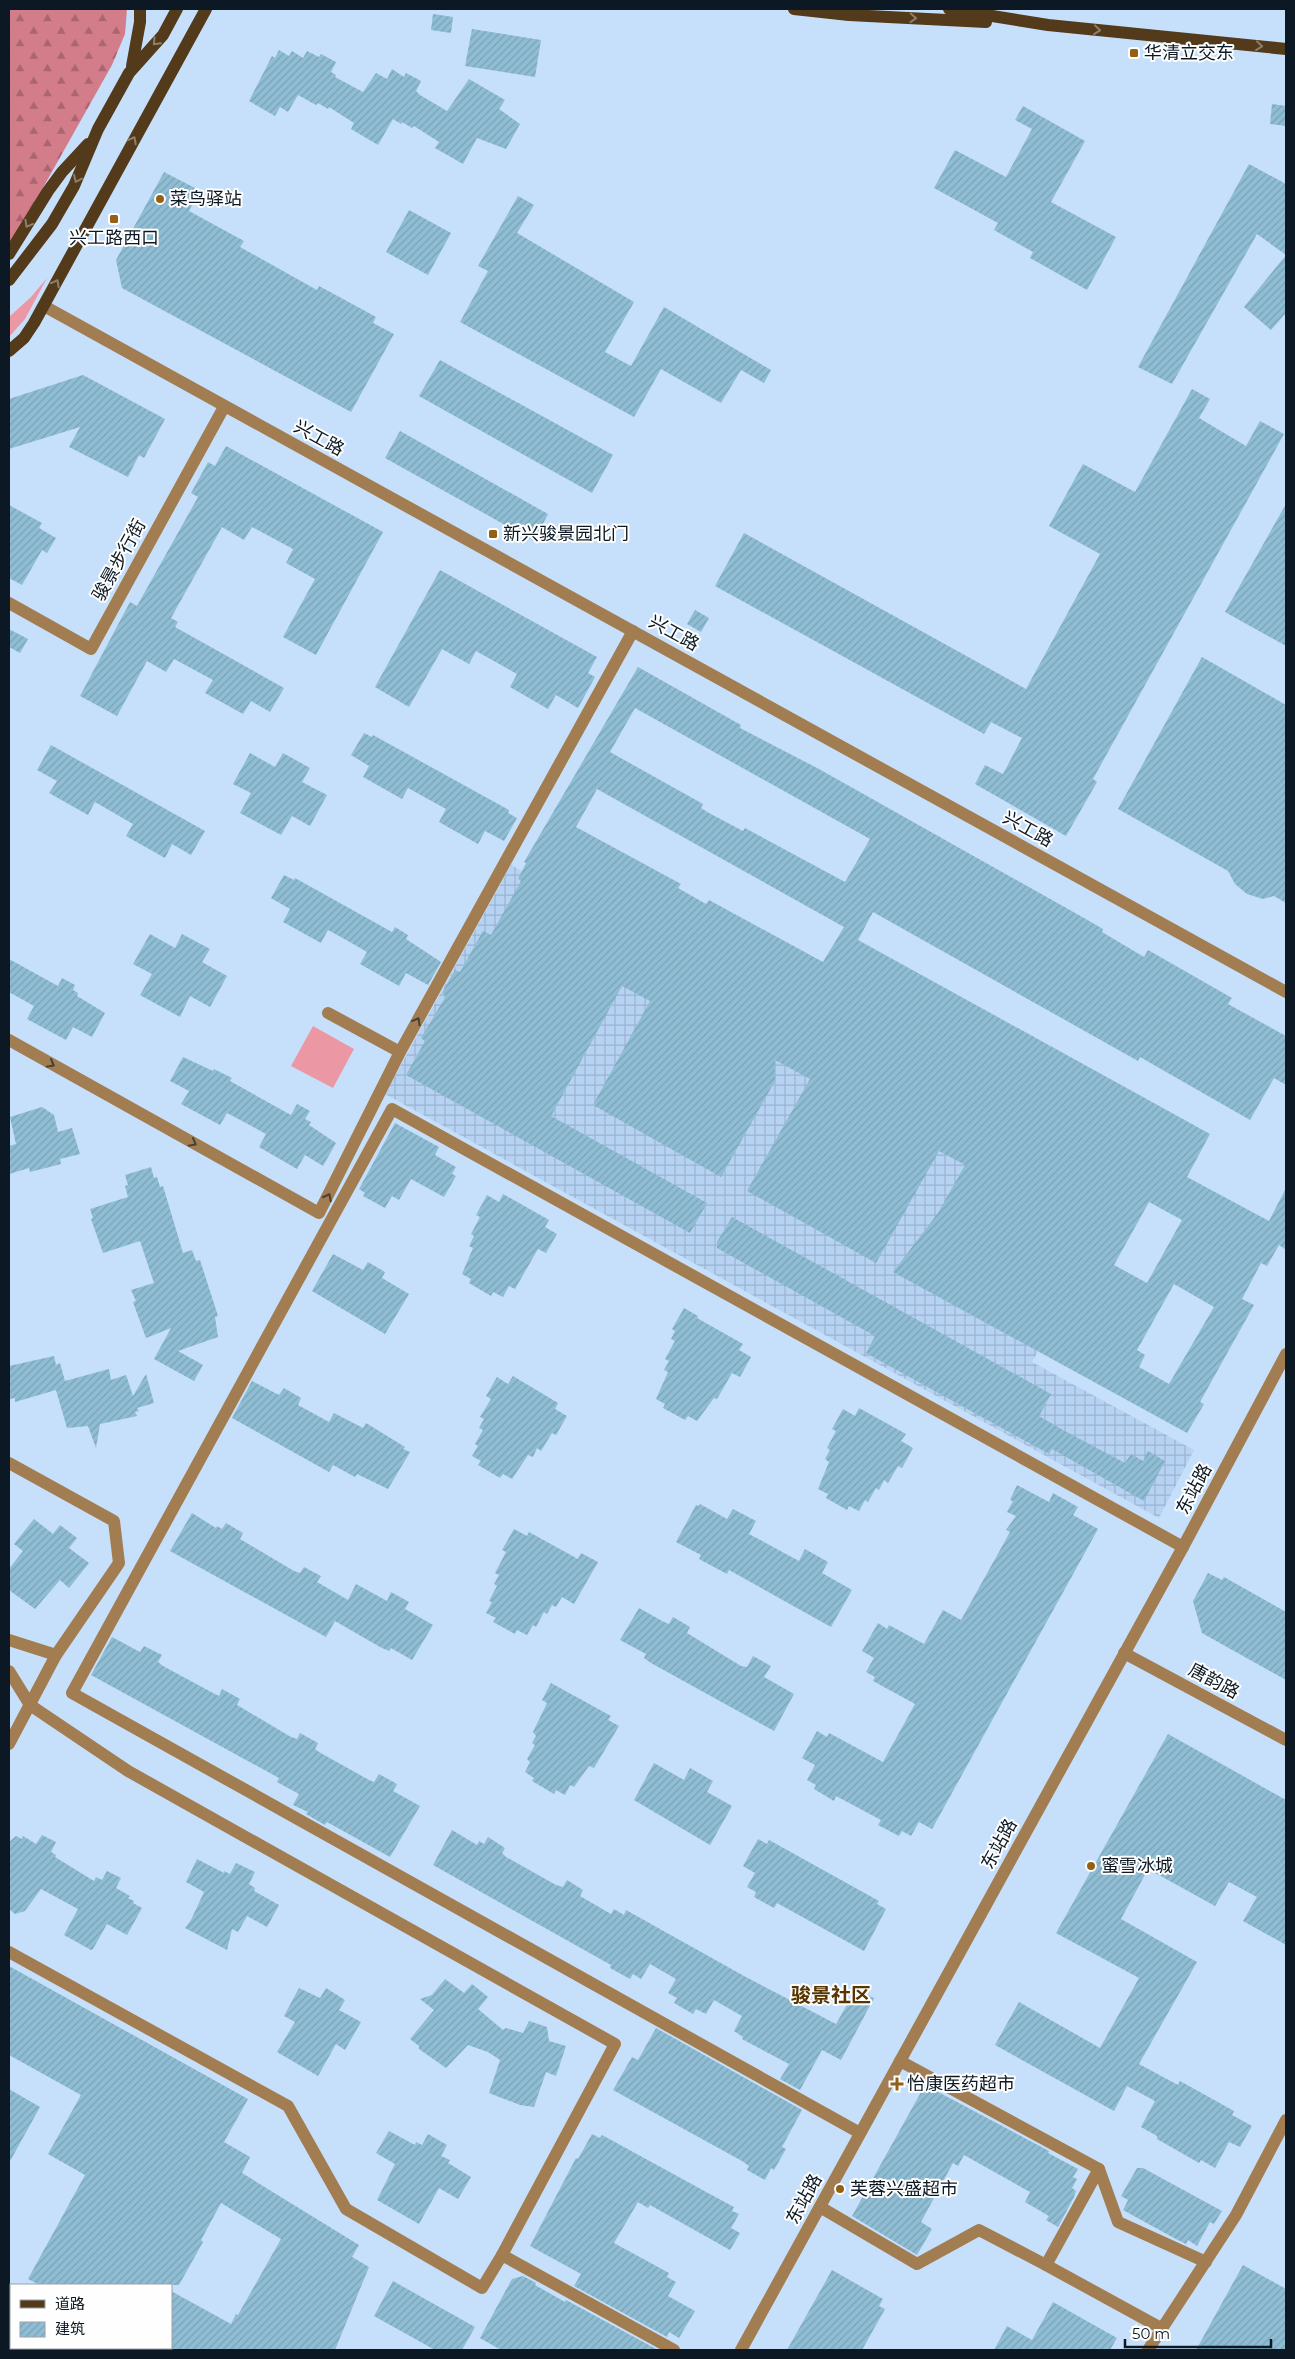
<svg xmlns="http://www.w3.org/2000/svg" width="1295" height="2359" font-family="Montserrat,'Noto Sans SC',sans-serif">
  <defs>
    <pattern id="industrial-grid" width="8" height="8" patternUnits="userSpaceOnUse" patternTransform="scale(1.25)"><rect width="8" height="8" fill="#b6d3f3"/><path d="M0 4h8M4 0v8" fill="none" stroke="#9bb4d0"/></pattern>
    <pattern id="forest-firs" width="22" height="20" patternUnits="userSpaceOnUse" patternTransform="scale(1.25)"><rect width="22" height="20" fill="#d47d8a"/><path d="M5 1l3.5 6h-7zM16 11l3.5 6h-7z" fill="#aa6571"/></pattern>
    <pattern id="building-hatch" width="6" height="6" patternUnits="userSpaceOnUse" patternTransform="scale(1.25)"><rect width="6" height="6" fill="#8fbdd4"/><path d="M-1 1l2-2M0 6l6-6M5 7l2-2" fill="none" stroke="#7aa2b6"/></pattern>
  </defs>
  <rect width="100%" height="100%" fill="#c6e0fb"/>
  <!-- industrial -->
  <polygon fill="url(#industrial-grid)" points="511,865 1125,1191 1032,1362 1194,1450 1159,1518 385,1094"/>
  <!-- green -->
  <g fill="#ec98a4">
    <polygon points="47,278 25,319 9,337 9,317 31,297"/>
    <polygon points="313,1026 354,1049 333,1088 291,1066"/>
  </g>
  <!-- forest -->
  <polygon fill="url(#forest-firs)" points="9,9 127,9 125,34 112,65 22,225 9,243"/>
  <!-- building -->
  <g fill="url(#building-hatch)" fill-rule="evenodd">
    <polygon points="433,14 453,17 451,33 431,30"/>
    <polygon points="472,29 541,40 535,77 465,66"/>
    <polygon points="279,50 289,56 292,51 303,58 307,51 319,57 321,54 336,62 331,72 336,75 335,77 363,92 376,73 387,79 392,69 404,77 406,73 421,81 416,91 420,95 447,111 469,79 505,100 499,109 520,124 506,149 477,138 463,164 435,148 439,142 414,126 412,128 402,122 401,124 393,119 378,145 351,129 354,123 329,107 328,109 318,103 316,105 298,95 288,112 280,107 275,116 249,101 272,56 275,58"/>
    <polygon points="1272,104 1286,106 1286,126 1270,124"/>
    <polygon points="1023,106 1085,141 1051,202 1116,237 1087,290 1030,258 1033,252 994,230 998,223 934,188 955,150 1006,177 1032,129 1015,120"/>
    <polygon points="1249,164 1286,184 1286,313 1271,330 1244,307 1286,255 1257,234 1172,384 1138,367"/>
    <polygon points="164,172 199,190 189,211 244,241 240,247 317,290 319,286 367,312 376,317 373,323 394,334 351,412 122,288 116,260"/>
    <polygon points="518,196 534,205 517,233 634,302 605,352 631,366 664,307 771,370 764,383 741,370 721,403 661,369 634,417 460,322 488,271 478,266"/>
    <polygon points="409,210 451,233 428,275 386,252"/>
    <polygon points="440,360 613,455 592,493 419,396"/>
    <polygon points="83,375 165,419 144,458 139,455 128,477 69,447 80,427 9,449 9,399"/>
    <polygon points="1192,389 1210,399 1199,418 1246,446 1260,421 1284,434 1093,779 1097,782 1066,836 975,784 985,765 1003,774 1022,738 991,722 984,734 715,586 744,533 1026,689 1100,554 1049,526 1083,464 1135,492"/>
    <polygon points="400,431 548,514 534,541 385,458"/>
    <polygon points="226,446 383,532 316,655 283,637 315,579 286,563 293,549 252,527 244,540 222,527 171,618 178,622 175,627 284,688 270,712 251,701 243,714 205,693 213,680 174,659 166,672 147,661 117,716 80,696 130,602 137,606 198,497 191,493 208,462 215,466"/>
    <polygon points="1286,504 1286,646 1225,612"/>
    <polygon points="9,505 42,523 39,528 56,538 47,553 42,550 22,585 9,578"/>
    <polygon points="440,570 597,657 588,673 595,677 578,708 556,695 548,709 510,687 517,674 476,651 469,664 442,649 409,707 375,687"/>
    <polygon points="695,610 709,618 701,632 687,624"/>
    <polygon points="9,629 28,639 20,653 9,647"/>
    <polygon points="1202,657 1286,705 1286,903 1274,896 1263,899 1247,894 1235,884 1228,871 1118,809"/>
    <path d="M638,667l103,58 -1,3 79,41 265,149 19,11 -1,3 42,25 4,-7 84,48 -4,6 58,32v49l-12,-7 -24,42 -110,-63 -2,4 -265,-149 -15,28 352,194 -23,43 82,44 17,-33v62l-7,-5 -12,21 -6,-3 -19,36 12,6 -54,97 4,2 -17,29 -294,-161 45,-59 27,-48 -26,-14 -63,112 -129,-72 63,-112 -35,-19v21l-54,96 -128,-72 57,-104 -28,-15 -71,130 156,87 -17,30 -284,-158 19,-34 -4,-3 25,-42 -4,-3 13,-23 5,2 23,-41 8,4 30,-54 -3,-2 8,-16 -2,-1zM635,708l235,131 -25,43 -100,-54 -2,3 -34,-18 -8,-5 2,-4 -93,-52zM597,789l247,138 -21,35 -114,-62 -3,4 -28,-16 3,-4 -105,-57zM1149,1202l33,18 -35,63 -33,-18zM1174,1284l40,23 -45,77 -30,-17 6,-12 -8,-5z"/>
    <polygon points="364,733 372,737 373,735 509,810 508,813 517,818 504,841 485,831 478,844 439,822 446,809 408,788 402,799 363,777 369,766 351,755"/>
    <polygon points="51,745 205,831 191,855 172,844 165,858 126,836 133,824 95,802 88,815 49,793 57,781 37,770"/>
    <polygon points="250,753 275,767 283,753 310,768 302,782 327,795 310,826 292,816 281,835 240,813 251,793 233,784"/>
    <polygon points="284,875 294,880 295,878 392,932 395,927 408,935 406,939 441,962 428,985 406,973 399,986 360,964 367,952 348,941 328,930 321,943 283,922 290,909 271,898"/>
    <polygon points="150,934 175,948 182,934 210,949 202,962 227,976 210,1007 190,996 180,1017 140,995 152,974 133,964"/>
    <polygon points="9,959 58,986 62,978 75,985 73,990 78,993 77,996 105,1013 92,1037 73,1027 66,1040 27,1019 34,1006 9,992"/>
    <polygon points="183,1057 213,1071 214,1069 232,1078 230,1081 291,1115 297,1104 310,1111 305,1119 311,1122 309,1125 336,1143 323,1166 305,1155 297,1169 259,1147 266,1134 246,1123 227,1113 220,1125 181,1104 189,1091 170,1081"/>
    <polygon points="42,1107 54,1115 58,1132 72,1128 80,1154 60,1159 61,1164 30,1172 29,1168 9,1174 9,1146 16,1144 10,1117"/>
    <polygon points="395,1123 439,1147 435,1155 456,1167 452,1174 456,1176 444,1197 411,1179 399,1200 392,1196 385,1208 363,1196 365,1193 359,1189"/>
    <polygon points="151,1167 154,1178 157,1177 160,1187 163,1186 183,1253 192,1250 196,1261 200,1260 218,1316 215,1317 218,1337 178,1351 203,1365 194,1381 154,1359 171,1328 146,1338 133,1302 136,1301 131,1290 154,1283 140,1241 103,1253 91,1219 93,1218 90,1209 128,1197 125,1186 128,1185 125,1175"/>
    <polygon points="503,1194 549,1220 545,1227 557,1234 546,1253 538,1249 515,1289 509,1286 503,1297 493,1292 491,1296 469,1283 471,1279 462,1274 473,1248 469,1246 474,1236 471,1234 480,1217 476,1215 487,1195 499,1202"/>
    <polygon points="732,1217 1051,1394 1039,1416 1063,1430 1125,1463 1131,1454 1143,1461 1148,1451 1165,1461 1144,1501 1052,1449 1049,1454 866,1353 875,1336 717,1248 717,1242"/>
    <polygon points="333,1254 363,1270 368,1262 385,1272 382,1278 409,1294 385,1334 312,1291"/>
    <polygon points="684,1308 698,1316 697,1318 743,1344 739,1350 751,1357 740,1377 732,1373 717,1399 714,1398 697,1421 688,1416 685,1420 663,1408 665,1404 656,1399 668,1372 664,1370 669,1361 665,1359 675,1341 671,1339 675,1331 672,1329"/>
    <polygon points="54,1356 56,1365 60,1363 65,1381 109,1369 111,1380 126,1375 133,1396 146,1374 154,1403 137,1408 139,1411 135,1412 137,1416 100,1424 96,1448 88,1426 67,1428 56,1390 15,1402 15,1398 9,1399 9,1366"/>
    <polygon points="513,1376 558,1403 555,1409 567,1416 556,1435 552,1433 541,1451 537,1448 533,1457 528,1455 512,1479 503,1474 500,1478 478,1465 481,1461 472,1456 478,1446 475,1444 483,1430 479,1428 484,1419 480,1417 491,1399 486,1396 497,1377 508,1384"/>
    <polygon points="252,1381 279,1395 284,1388 301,1398 298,1405 329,1422 334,1413 363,1428 366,1423 405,1447 403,1449 410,1452 388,1489 357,1474 355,1477 333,1465 329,1472 232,1418"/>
    <polygon points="859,1408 906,1434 901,1441 913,1448 902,1468 898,1466 888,1483 884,1480 879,1490 876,1488 868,1502 865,1500 859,1511 849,1506 847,1510 826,1498 828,1494 818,1489 829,1462 825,1459 830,1450 827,1448 836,1431 832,1429 843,1409 855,1416"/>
    <polygon points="1017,1485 1049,1502 1053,1493 1078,1507 1073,1515 1098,1529 932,1829 919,1822 911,1836 902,1831 899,1836 878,1825 881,1820 836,1796 834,1801 814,1789 816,1785 807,1780 815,1765 802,1758 817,1731 827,1737 829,1733 883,1762 915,1704 873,1681 875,1677 866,1672 874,1658 862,1651 878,1623 887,1629 889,1625 924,1644 943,1610 961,1620 1010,1532 1006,1530 1016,1516 1007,1512 1013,1501 1010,1500"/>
    <polygon points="700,1504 727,1519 733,1509 756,1521 749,1534 799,1561 805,1549 828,1562 822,1573 852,1590 831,1627 729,1570 727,1574 699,1559 701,1555 676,1542 696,1505 699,1506"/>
    <polygon points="192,1513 216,1528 217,1526 222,1529 226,1523 243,1533 240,1539 294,1571 300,1573 304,1567 321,1576 317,1582 348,1600 356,1584 387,1601 391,1592 409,1602 405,1609 433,1625 412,1660 391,1648 389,1651 380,1647 335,1621 326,1637 170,1551"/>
    <polygon points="34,1519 53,1534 60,1525 77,1538 69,1548 89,1563 69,1588 60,1580 35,1609 9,1590 9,1569 23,1551 14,1544"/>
    <polygon points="514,1529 527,1536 529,1532 578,1559 581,1553 598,1562 574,1604 562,1597 556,1607 552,1605 547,1614 544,1612 536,1627 533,1625 527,1635 517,1630 515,1634 493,1622 496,1618 486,1613 492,1602 489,1601 497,1586 494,1584 499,1575 495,1573 506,1552 502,1550"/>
    <polygon points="1208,1573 1222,1580 1224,1577 1286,1612 1286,1680 1202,1633 1193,1601"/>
    <polygon points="639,1608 664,1622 669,1624 673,1617 690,1627 687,1633 741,1666 747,1667 753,1656 771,1666 764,1677 794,1694 774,1731 651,1663 644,1658 646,1654 620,1640"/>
    <polygon points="112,1637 140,1652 144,1646 162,1655 158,1662 163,1666 213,1693 219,1696 222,1689 240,1699 237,1705 291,1737 297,1739 300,1733 318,1743 315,1749 319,1752 369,1780 374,1782 379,1774 397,1784 393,1791 420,1806 390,1857 327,1822 325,1825 306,1814 308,1812 293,1805 299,1794 277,1782 279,1778 91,1675"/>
    <polygon points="551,1683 611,1716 608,1720 619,1726 594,1768 589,1766 574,1787 570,1785 565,1795 556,1790 554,1794 532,1781 534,1778 525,1772 530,1762 527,1759 535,1745 532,1743 536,1736 533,1732 547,1703 542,1700"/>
    <polygon points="1168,1734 1286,1800 1286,1945 1243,1921 1257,1897 1229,1882 1215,1906 1148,1869 1121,1919 1197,1962 1139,2064 1178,2085 1180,2081 1234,2111 1232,2115 1252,2126 1240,2147 1229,2142 1215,2168 1201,2160 1199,2163 1157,2139 1157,2136 1141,2127 1155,2101 1127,2086 1114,2111 995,2045 1019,2002 1100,2048 1139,1978 1056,1933"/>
    <polygon points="654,1763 684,1780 690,1768 713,1781 707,1792 732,1806 710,1845 634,1800"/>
    <polygon points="452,1830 477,1845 479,1841 484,1844 488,1837 505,1848 502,1853 506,1857 556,1885 563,1887 567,1880 583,1890 580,1896 611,1914 614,1909 624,1915 626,1910 744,1976 836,2024 856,1989 874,1998 841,2060 822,2050 800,2090 780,2079 789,2064 742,2039 743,2037 734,2031 742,2016 714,2000 706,2014 696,2009 693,2014 674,2003 677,1998 668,1993 676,1979 650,1964 641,1979 633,1974 630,1979 610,1968 611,1965 433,1865"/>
    <polygon points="42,1835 56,1842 51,1852 56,1855 55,1857 94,1881 96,1877 102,1880 107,1871 121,1878 116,1888 130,1896 128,1898 134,1901 133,1903 142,1908 127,1935 107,1924 93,1949 91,1950 64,1935 78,1909 41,1889 25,1911 15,1914 9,1909 9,1842 16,1836 22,1839 23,1836 36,1844"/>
    <polygon points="758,1839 767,1844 769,1840 879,1901 877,1904 886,1909 864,1951 777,1903 774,1908 754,1897 756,1892 747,1887 755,1873 743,1866"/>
    <polygon points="197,1859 224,1873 224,1871 230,1874 236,1863 255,1872 249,1884 255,1888 254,1891 279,1905 267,1927 247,1916 238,1932 232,1929 227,1950 185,1928 191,1920 204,1892 186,1882"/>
    <polygon points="9,1966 248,2099 224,2142 250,2157 242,2173 359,2245 352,2257 369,2267 335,2350 171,2350 171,2291 231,2324 236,2314 238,2315 281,2239 221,2203 201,2240 203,2242 179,2285 40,2285 28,2279 85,2175 48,2154 81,2095 9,2055"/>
    <polygon points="445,1979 464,1993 472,1984 488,1997 478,2009 503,2030 506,2028 523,2033 529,2021 547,2027 549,2041 566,2046 556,2076 546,2072 534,2107 520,2105 489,2093 500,2060 488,2052 468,2045 446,2068 419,2049 419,2046 410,2039 434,2010 420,1999 432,1995"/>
    <polygon points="299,1988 320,1998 326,1988 345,2000 339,2010 361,2022 345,2050 336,2044 318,2076 277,2052 295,2022 284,2016"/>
    <polygon points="656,2028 802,2110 782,2147 786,2149 774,2170 771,2168 765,2180 747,2170 749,2166 742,2161 613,2090 632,2057 638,2060"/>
    <polygon points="925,2085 1049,2151 1048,2153 1078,2169 1073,2177 1077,2179 1072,2188 1076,2191 1074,2197 1058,2227 1046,2220 1049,2216 1025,2202 1030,2192 964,2155 958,2166 953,2163 921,2222 932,2229 917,2255 852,2216"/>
    <polygon points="9,2089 40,2107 9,2163"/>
    <polygon points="389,2131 415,2145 416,2142 422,2145 428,2134 447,2145 441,2156 450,2160 448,2163 471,2177 458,2199 439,2188 419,2224 377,2200 395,2164 376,2153"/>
    <polygon points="592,2134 600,2138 602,2135 708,2193 734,2207 732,2211 739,2214 731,2228 740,2233 730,2250 650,2205 648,2208 638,2202 614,2243 669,2273 667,2277 676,2282 668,2296 695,2311 679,2338 669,2332 667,2337 574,2286 581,2274 530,2246 576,2158 578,2159"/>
    <polygon points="1137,2168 1143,2168 1222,2211 1214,2224 1210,2222 1197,2246 1188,2240 1186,2244 1174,2238 1123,2210 1128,2200 1121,2196"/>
    <polygon points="1243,2265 1286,2289 1286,2350 1196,2350"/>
    <polygon points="832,2270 883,2299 879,2306 885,2309 862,2350 787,2350"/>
    <polygon points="523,2276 536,2283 535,2285 565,2302 566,2300 658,2350 501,2350 480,2338 512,2279"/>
    <polygon points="393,2281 475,2327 462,2350 435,2350 374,2316"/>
    <polygon points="1053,2302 1117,2338 1110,2350 994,2350 1007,2326 1032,2340"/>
  </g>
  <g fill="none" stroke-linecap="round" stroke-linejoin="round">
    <!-- minor -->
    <g stroke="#a27d51" stroke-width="12">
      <polyline points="44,306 1286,992"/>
      <polyline points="9,603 91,649 224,407"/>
      <polyline points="328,1013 400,1052"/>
      <polyline points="9,1040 319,1213 400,1052 633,631"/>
      <polyline points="9,1463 114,1521 119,1563 56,1655 9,1640"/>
      <polyline points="1124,1653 1286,1740"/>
      <polyline points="9,1671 30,1705 128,1771 615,2044 502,2255"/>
      <polyline points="9,1744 56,1655"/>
      <polyline points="9,1952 288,2106 346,2209 482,2288 502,2255 674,2350"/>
      <polyline points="900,2061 1099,2169 1046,2265 1161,2328"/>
      <polyline points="860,2133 72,1693 392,1109 1183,1547"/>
      <polyline points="1099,2169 1118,2222 1206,2262"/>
      <polyline points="820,2207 917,2264 979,2230 1046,2265"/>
      <polyline points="741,2350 1183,1547 1286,1354"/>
      <polyline points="1148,2350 1236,2215 1286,2120"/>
    </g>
    <!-- major -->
    <g stroke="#523a1b" stroke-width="12">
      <polyline points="794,9 849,15 986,22"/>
      <polyline points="949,9 1048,25 1286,49"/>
      <polyline points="132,66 140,22 140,9"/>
      <polyline points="9,254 48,191 62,172 88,144"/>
      <polyline points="9,280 52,224 74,186 98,129 129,73 163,35 177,9"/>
      <polyline points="9,351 24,338 34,323 206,9"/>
    </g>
  </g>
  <!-- one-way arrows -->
  <defs><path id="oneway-chevron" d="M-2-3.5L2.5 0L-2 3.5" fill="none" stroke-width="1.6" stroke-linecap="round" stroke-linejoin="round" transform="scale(1.25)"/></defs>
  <g stroke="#8e7f6a">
    <use href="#oneway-chevron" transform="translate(913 18) rotate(3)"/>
    <use href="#oneway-chevron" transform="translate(1097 30) rotate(6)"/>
    <use href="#oneway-chevron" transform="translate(156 42) rotate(133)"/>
    <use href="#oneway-chevron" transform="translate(1259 46) rotate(6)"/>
    <use href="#oneway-chevron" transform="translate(133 140) rotate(-62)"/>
    <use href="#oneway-chevron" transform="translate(77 179) rotate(115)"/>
    <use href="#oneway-chevron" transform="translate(28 224) rotate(120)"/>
    <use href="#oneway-chevron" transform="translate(56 283) rotate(-62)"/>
  </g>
  <g stroke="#484036">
    <use href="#oneway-chevron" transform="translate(417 1021) rotate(-61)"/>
    <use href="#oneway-chevron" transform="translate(51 1064) rotate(29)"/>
    <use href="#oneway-chevron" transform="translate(193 1143) rotate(29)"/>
    <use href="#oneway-chevron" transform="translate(328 1197) rotate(-63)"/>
  </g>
  <!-- markers -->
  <g fill="#946014" stroke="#fdfefd" stroke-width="2">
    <rect x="1129" y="48" width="10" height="10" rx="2.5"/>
    <circle cx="160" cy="199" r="5"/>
    <rect x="109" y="214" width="10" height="10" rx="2.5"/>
    <rect x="488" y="529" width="10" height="10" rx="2.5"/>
    <circle cx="1091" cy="1866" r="5"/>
    <path d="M894.5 2076.5h5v5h5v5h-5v5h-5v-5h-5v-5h5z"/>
    <circle cx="840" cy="2189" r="5"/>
  </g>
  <g text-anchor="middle" stroke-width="4" stroke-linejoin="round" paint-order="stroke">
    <!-- poi labels -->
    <g font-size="18" fill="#0c1824" stroke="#fdfefd" text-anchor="start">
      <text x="1144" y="59">华清立交东</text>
      <text x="170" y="205">菜鸟驿站</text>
      <text x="114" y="244" text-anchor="middle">兴工路西口</text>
      <text x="503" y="540">新兴骏景园北门</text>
      <text x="1101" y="1872">蜜雪冰城</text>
      <text x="907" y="2090">怡康医药超市</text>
      <text x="850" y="2195">芙蓉兴盛超市</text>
    </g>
    <!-- street labels -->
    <g font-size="18" fill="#0c1824" stroke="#fdfefd">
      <text transform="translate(319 438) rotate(29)" y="6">兴工路</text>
      <text transform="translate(119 560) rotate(-61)" y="6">骏景步行街</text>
      <text transform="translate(674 633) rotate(29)" y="6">兴工路</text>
      <text transform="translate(1028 829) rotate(29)" y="6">兴工路</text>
      <text transform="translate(1194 1489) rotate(-62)" y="6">东站路</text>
      <text transform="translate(1214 1681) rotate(28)" y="6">唐韵路</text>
      <text transform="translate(999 1844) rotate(-61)" y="6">东站路</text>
      <text transform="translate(804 2199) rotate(-61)" y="6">东站路</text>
    </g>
    <!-- quarter labels -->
    <g font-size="20" font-weight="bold" fill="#573400" stroke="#fdfefd">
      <text x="831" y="2002">骏景社区</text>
    </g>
  </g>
  <!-- border -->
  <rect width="1295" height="2359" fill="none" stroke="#0c1824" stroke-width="20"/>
  <!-- legend -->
  <rect x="10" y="2284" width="162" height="65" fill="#fdfefd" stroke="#9da2a6"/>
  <rect x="20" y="2300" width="25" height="8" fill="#523a1b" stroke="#9da2a6"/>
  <text x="55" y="2309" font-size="15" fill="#0c1824">道路</text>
  <rect x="20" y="2322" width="25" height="15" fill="url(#building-hatch)" stroke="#9da2a6"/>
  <text x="55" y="2334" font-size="15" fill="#0c1824">建筑</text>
  <!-- scale -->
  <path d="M1125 2339v8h146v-8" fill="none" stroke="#0c1824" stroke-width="2.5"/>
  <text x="1132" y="2339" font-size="15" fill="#0c1824" stroke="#fdfefd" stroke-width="4" paint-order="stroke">50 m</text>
</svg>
